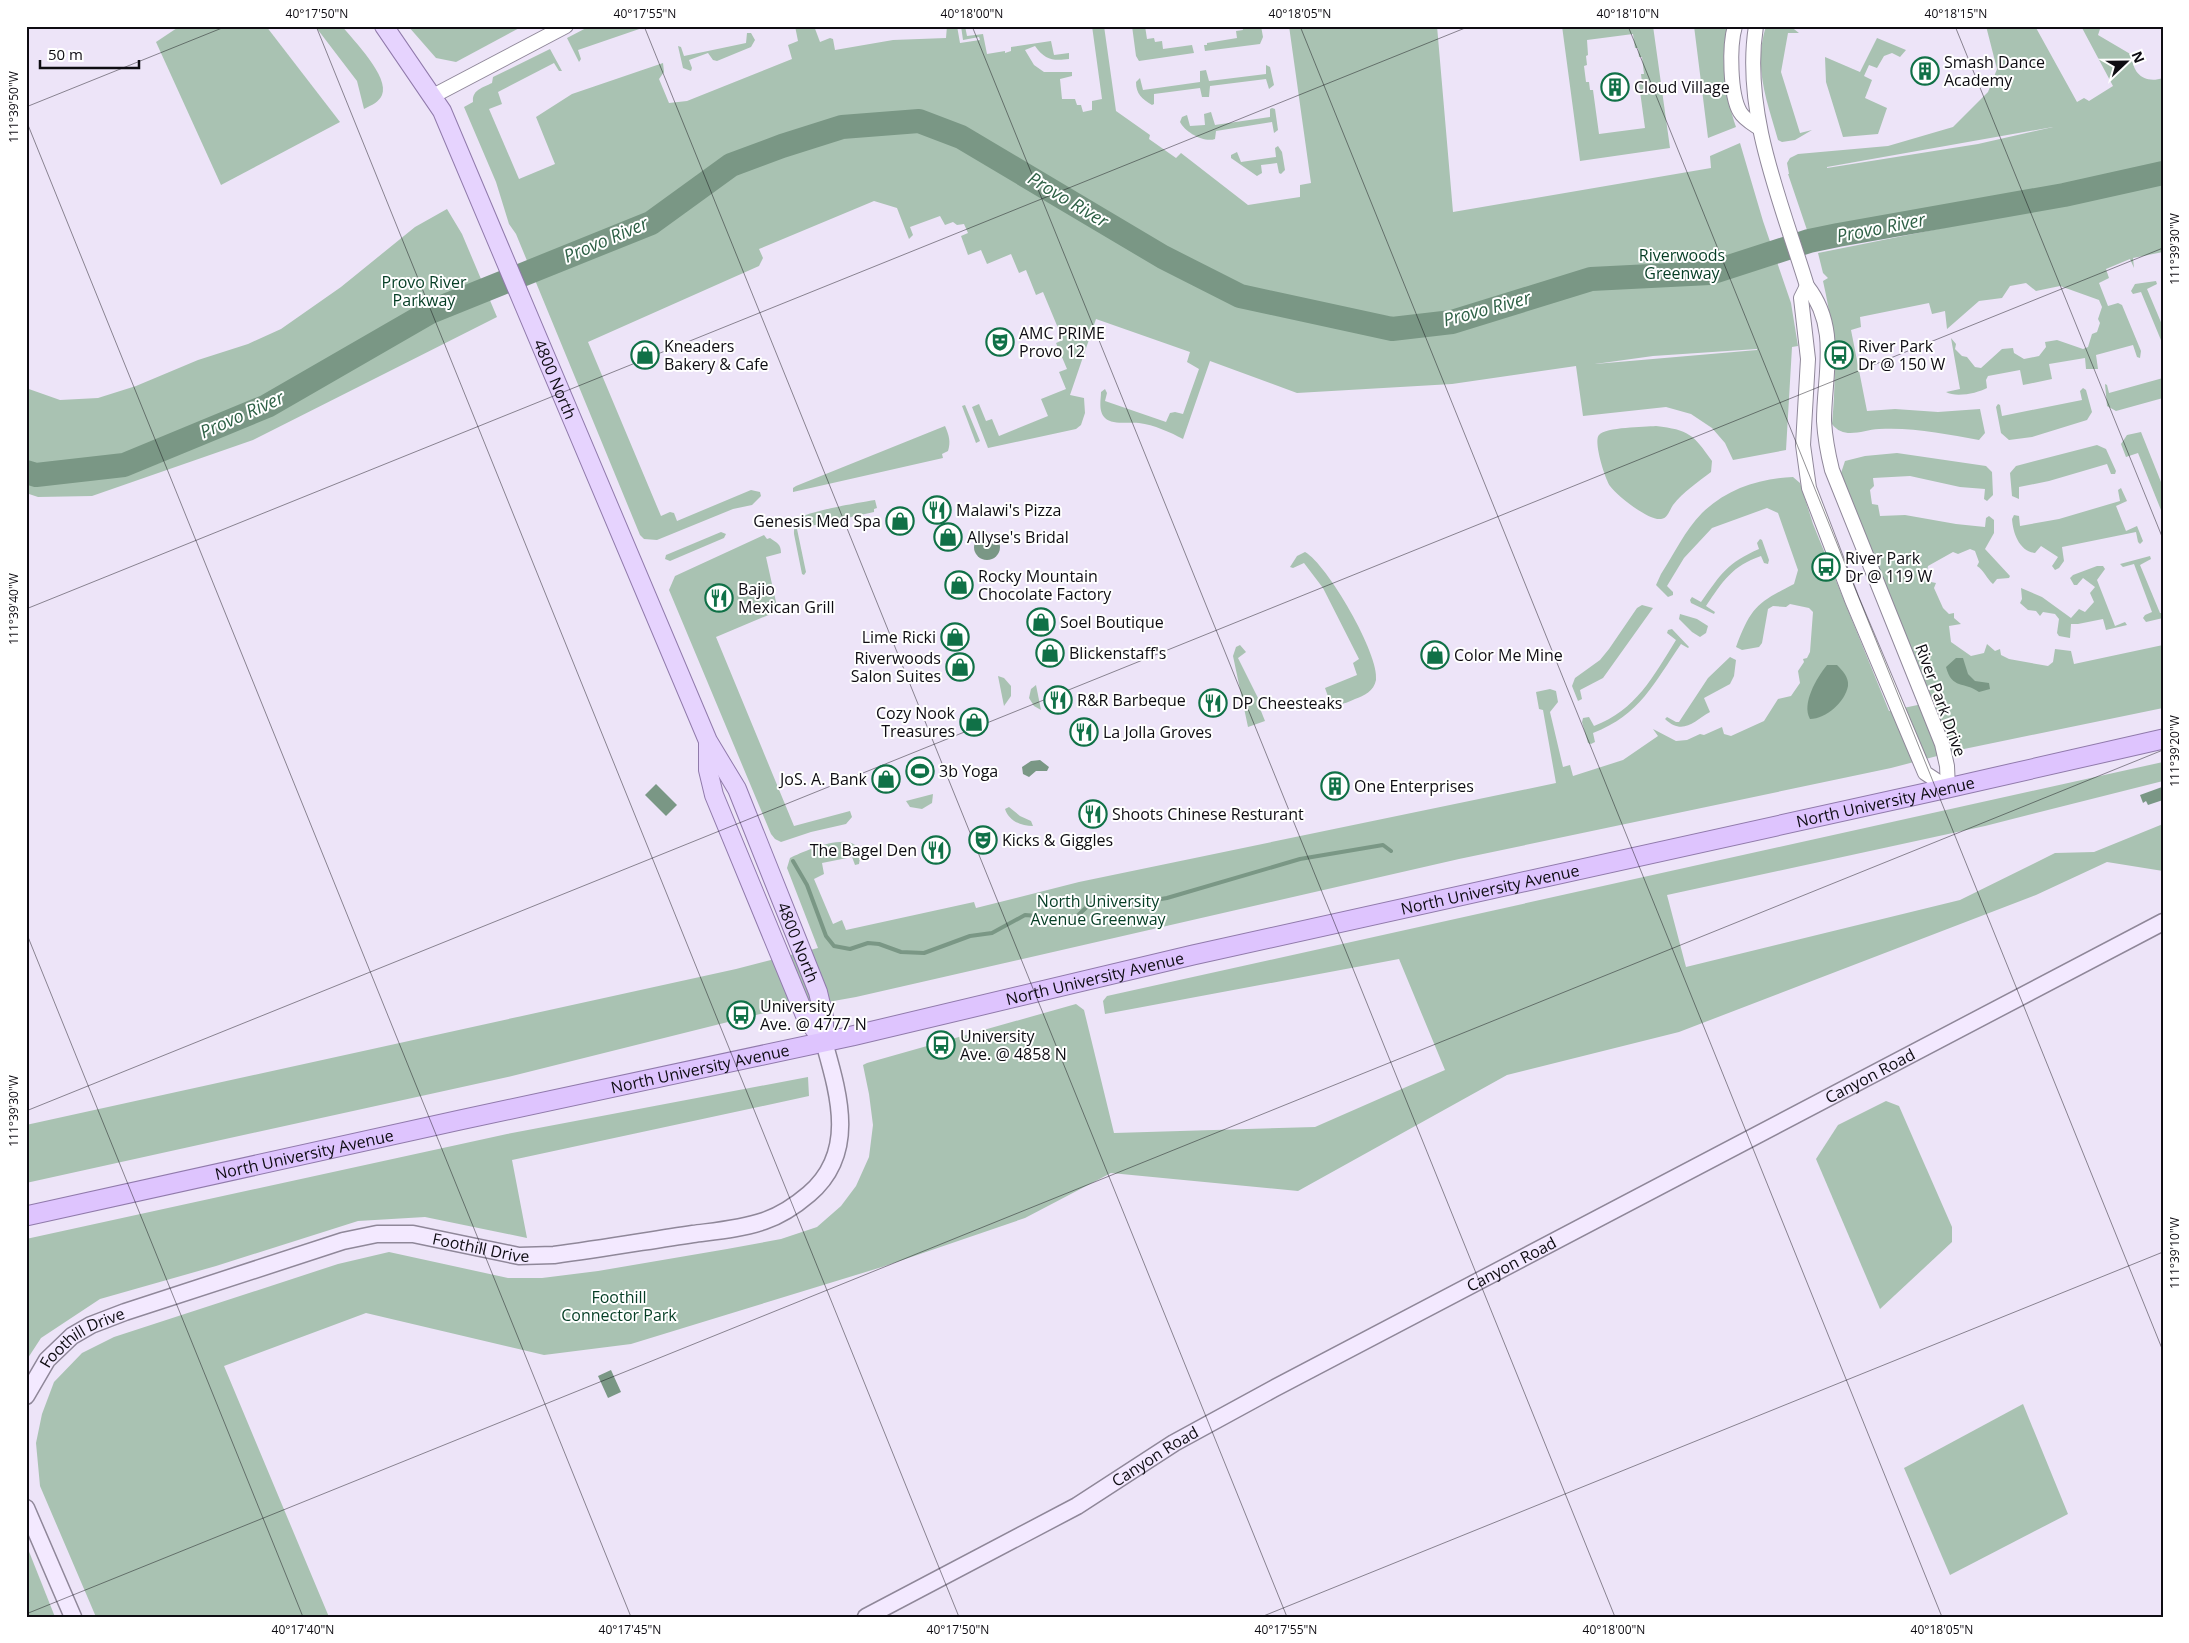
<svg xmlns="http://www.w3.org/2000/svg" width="2189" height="1643" font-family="'Open Sans',sans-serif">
  <rect width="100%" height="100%" fill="#ede4f8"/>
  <!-- green -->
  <g fill="#a9c2b2" fill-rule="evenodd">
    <polygon points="180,26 266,26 340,122 221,185 156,42"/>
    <path d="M315,26h27c11,14 48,51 40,69 -3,7 -10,10 -18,14l-7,-28z"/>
    <polygon points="408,26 523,26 456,62 436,58"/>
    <polygon points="590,26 648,26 578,50 581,59 579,62 567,38"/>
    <path d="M795,26h19l6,16 10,-4 3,1 2,11 58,-10 53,-2 1,-12h10l3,17 20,-3 -1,-3 -16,3 -2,-14h4l2,10 16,-2 4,20 18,-3v2l6,-2v-4l40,-6 3,14 15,-2v6c-16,2 -24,1 -34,-13l-10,4 9,15 10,7h28v4l-12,3 2,20h13l2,6h4l2,7 9,-2v-9l10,-2 -10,-73h12l12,85 34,24 -1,4 27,19 5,-5 67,52 52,-8v-12l11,-2 -22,-157h148l16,186 258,-44 -1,-12 30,-13 23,78 28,82 7,43 -6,1 -6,103 -53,10 -8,-17 -13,-15 -21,-14 -25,-7 -83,9 -7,-50 -124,18 -155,9 -87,-32 -27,78c-13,-7 -29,-14 -44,-16 -10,-1 -27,2 -34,-5 -7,-7 -4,-18 -4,-26l4,-3 2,4 -2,8 61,21 4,-9 5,-1 8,2 16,-45 -12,-7 3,-10 -94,-33 -26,76 14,3 1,15 -4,12 -5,4 -88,19 -16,-41 7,-3 7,17 6,-2 7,17 49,-20 -7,-17 25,-10 -7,-17 8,-3 -11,-26 7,-3 -20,-48 -7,3 -10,-25 -7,3 -8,-19 -24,10 -6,-14 -13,5 -7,-19 7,-3 -4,-9 -7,1 -4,-3 -8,3 -5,-9 -30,11 3,8 -4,4 -12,-31 -23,-7 -115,48 4,9 -4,8 -171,76 73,174 9,-4 4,1 3,8 74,-31 9,2 1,4 -9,9 -19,4 -76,31 -13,-1 -4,-4 -124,-301 -7,-10 -13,-42 -32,-75 9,-5c-1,-12 9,-14 19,-19l1,-6 57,-28 12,22h-3l-5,-8 -56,29 4,12 -13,5 30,70 36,-15 -19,-47 36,-23 91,-31 1,9 -5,7 10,24 18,-2 105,-42 -4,-14 10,-4zM1757,349v1l-162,14 58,-8z"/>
    <polygon points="1132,26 1145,26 1147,39 1154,38 1155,42 1162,41 1163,49 1192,45 1194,53 1139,61 1136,56"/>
    <polygon points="1242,26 1261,26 1263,37 1260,44 1205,51 1204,45 1207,45 1207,43 1237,38 1236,31 1243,30"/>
    <path d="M1562,26h91l17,122 -90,13zM1633,34l2,14h3l1,9h3l2,17h-3l1,9 -3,1 6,44 -46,6 -6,-44h-3l-1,-8h-3l-2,-16 3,-1 -1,-9 2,-1 -1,-15z"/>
    <path d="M1694,26h33c-7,36 -2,67 9,101l-28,11z"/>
    <path d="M1766,26h24l9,7h-11l-7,39 19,61 12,-3 -17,10 -13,2 -4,-2c-11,-40 -25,-72 -12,-114z"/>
    <path d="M1986,26h49l42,76 7,-4 5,3 24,-15 -32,-60h20l-3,9 34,20c0,19 13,29 31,23v84l-102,23 -254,45 -19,-56h1l-2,-11 3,-5 8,-4 90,-8 65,-19 35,-35 9,-23zM2053,127l-75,17 -151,24v-1z"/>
    <polygon points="747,33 751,33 755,40 751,47 717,61 713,60 708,53 689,60 692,68 691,71 683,68 678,46 681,47 684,56 746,43"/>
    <polygon points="1877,38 1906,50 1900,57 1892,53 1884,56 1877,68 1869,65 1864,76 1872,80 1865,98 1887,108 1878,134 1843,137 1826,82 1825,57 1860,72"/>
    <path d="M1266,65l4,2 4,18 -5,4 -3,-10 -56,7 -1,11h-7l-2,-9 -46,6v10l-2,1c-10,-6 -16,-11 -16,-23l4,-4 3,12 57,-8v-11l6,-1 3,11 57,-7z"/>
    <path d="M1272,108l3,1 3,21 -4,3 -2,-11 -56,9 -1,8c-11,4 -30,-7 -35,-17l2,-5 5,-2 3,11 15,-1 -1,-11 7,-2 4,13 55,-8v-8z"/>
    <polygon points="1278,146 1282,152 1285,170 1281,174 1279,173 1277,163 1261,165 1262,173 1257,176 1231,158 1231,155 1237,152 1241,162 1276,157 1275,148"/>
    <path d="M2163,184v68l-30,6 1,10 -4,-9 -24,10 3,9 -10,5 9,23 10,-3 4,2 19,46 -1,7 -3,-1 -4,-12 -37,10 2,14h-12l-1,-11 -36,6 3,15 -29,6 -3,-15 -32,6 -2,4 1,8c-9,5 -31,10 -41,4l14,-3 -9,-51 5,6 -1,5 7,7 5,1 8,10 6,1 21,-19 11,-1 1,5 10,6 15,-3 7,-9 -1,-5 12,-2 26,9 5,-2 4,-13 5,-2 3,-9 -2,-4 4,-12 -3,-7 -39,-14 -24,5 -10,-8 -16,3 -8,12 -23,3 -32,28 -2,-18 -13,3 -3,-11 -69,14 1,10 -10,3 16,81 28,-2 43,3 42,-3 5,24 -6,7c-33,-6 -66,-13 -100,-11 -17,1 -35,11 -47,-5 5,-54 3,-90 -9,-143l5,-3 -5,-5 -5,-20z"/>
    <polygon points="447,209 462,234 497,317 253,440 92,496 38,497 26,493 26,388 60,400 98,398 136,386 198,360 248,344 281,329 341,287 415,227"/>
    <polygon points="2156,281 2157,284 2147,289 2163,327 2163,345 2141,292 2133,294 2131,291 2135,284"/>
    <polygon points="2163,378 2163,398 2116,411 2107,406 2105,384 2107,385 2109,393"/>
    <polygon points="2083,388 2086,390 2092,412 2087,420 2032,437 2009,440 2001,433 1996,407 1998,404 2000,405 2002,416 2082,400 2080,391"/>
    <polygon points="965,405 980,441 976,443 962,406"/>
    <path d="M945,426c4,9 6,16 3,25l-6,3 1,4 -150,34v-4l3,-2z"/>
    <path d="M1656,426c33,4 37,8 56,35l-1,11c-13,10 -28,20 -38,33 -4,6 -5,13 -12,14 -12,2 -44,-23 -51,-33 -5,-7 -17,-45 -11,-51 7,-8 45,-8 57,-9z"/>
    <polygon points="2141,432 2163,487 2163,515 2138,453 2126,457 2121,444 2127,435"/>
    <polygon points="2097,445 2106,449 2116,471 2115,474 2111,474 2107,464 2049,481 2019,487 2019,499 2012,496 2010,473 2016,466"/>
    <path d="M1897,453l89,13 6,6 1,23 -6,6 -3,-2 1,-10 -25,-2 -50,-11 -37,2 1,8 -4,4 2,14 6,1 2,11 25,-1 51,9 29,3 1,-9 3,-2 5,4v13l-9,16 25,27 -1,2 -12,1 -4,5c-6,-5 -10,-15 -16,-18l2,-4 -4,-11 -5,-2 -12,5 -5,-2 -25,14 -1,5 4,11 5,1 -2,5 9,20 6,6 5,-1v5l7,6 -12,2 2,16 20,14 13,-3 3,-9 8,7 5,-2 1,6 8,4 39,7 5,-4 2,-13 16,2 3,13 89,-19v63l-199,41 -73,19 -432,91 -603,138 -96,17 -248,62 -486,107v-58l710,-156 82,-21 -31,-80 3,-10c17,-8 78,-35 69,6l-4,1 -3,-8 -30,6 2,11 -10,5 19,45 9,-4 4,10 128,-28 2,6 103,-26 477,-99 -13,-73 -4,-1 -3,-17 14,-3 6,2 2,11 -8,10 13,55 7,-2 3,11 50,-16 35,-24 -5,-7 23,12 11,-1 13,-6 4,1 18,-8 2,7 7,2 33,-15 14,-22 13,-3 9,-13 -2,-12 6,-9 -1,-3 4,-1 3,-6 3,-40 -4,-4 -19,-4 -4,3 -13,-1 -5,3 -6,34 -3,4 -17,3 -6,-3c15,-40 21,-44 58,-63l4,-14 -20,-57 -11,-5 -55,20 -28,30 -17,28 6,6v3l-5,2 -12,-12 5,-11c13,-20 24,-44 41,-61 24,-24 58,-35 91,-36l7,6 13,41 76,187 43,-9 -91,-229 4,-12 20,-5z"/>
    <path d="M2121,488l6,13 -11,5 10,25 11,-5 6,15 -3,3 -2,-2 -2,-10 -74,15 2,14 -5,7 -4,2 -3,-4 6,-9 -17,-11 -6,7c-16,-2 -22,-20 -23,-34l2,-4 5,1 1,10 39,-7 61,-18 -2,-11z"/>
    <path d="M875,500l2,8 -3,1v3l-77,17 9,43 -2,3 -2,-1 -8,-40c0,-5 0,-11 4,-15 6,-7 64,-17 77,-19z"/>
    <polygon points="721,532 726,534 724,538 670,561 665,559 666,555"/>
    <path d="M764,535l3,4 3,-1c7,5 11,6 11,15l-15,4 12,54 -62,26 78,189 56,-15 2,6 -6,7 -35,8 -30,10 -6,-3 -4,-5 -102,-244 6,-14z"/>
    <path d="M1760,539l2,1 7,20 -1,4 -4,-1 -3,-7c-29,10 -38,25 -55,50l9,6 -1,2 -23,-11 -1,-3 2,-3 9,5c20,-28 26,-39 58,-53l-2,-6z"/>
    <path d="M1305,552c22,12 75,103 71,128 -2,11 -12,16 -21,19 -9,4 -17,8 -25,3l-5,-14 32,-13 -4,-12 6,-4 -36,-71 -19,-25 -11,5 -3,-1 7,-11z"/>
    <polygon points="2150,556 2151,559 2140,565 2160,613 2163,613 2163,618 2146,622 2143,618 2145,615 2152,612 2134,564 2123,567 2120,564"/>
    <polygon points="2097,566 2103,566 2105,569 2097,580 2115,626 2125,622 2127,625 2106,630 2103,619 2078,624 2071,624 2070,638 2059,636 2057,633 2059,619 2055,614 2043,612 2040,616 2036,611 2028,610 2020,603 2022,599 2021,588 2042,597 2071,618 2079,609 2085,612 2094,602 2090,593 2095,587 2083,578 2077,585 2074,585 2070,578 2073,575"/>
    <polygon points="1642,605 1653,608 1603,678 1580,690 1582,699 1578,701 1572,686 1575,678 1600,660 1609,649 1637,608"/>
    <polygon points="1680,614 1697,619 1708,626 1706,633 1700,637 1692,632 1679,619"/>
    <path d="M1672,629l17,18 -1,1 -7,-4c-27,39 -41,71 -88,89l2,9 -4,2 -3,-1 -6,-21 1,-4 6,-1 5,9c42,-16 59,-49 82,-86l-9,-7 1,-3z"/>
    <polygon points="1240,645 1246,652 1238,658 1259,700 1257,701 1265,721 1248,727 1233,656 1236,647"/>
    <path d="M1730,657l6,3 -2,16 -4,8 -26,14 6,14c-16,9 -27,24 -45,7l2,-2 9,5h3l29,-44z"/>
    <polygon points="998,676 1004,678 1011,686 1011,696 1004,706"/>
    <polygon points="1036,685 1041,710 1034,706 1029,698 1031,689"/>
    <polygon points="2163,762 2163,781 1985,826 1667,895 1686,967 1960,900 2055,853 2094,852 2163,824 2163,871 2107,862 2036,895 1679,1032 1507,1075 1298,1191 1111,1173 1025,1218 882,1267 631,1344 544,1355 366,1313 224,1366 329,1617 96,1617 40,1486 36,1443 42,1414 54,1382 82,1353 114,1337 338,1264 389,1252 508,1278 542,1278 598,1271 727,1249 781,1239 817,1227 841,1206 856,1186 869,1157 873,1125 869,1094 863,1065 867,1063 1076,1004 1084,1010 1114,1133 1315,1127 1445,1070 1399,959 1105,1014 1103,1001 1107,996"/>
    <polygon points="933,794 932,803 922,809 910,807 906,801"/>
    <path d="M1009,807l11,9 11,5 2,5c-12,0 -24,-5 -28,-17z"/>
    <polygon points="808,1077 809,1096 512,1160 527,1238 425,1217 358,1221 216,1266 100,1299 41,1338 26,1361 26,1239 507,1134"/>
    <polygon points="1886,1101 1899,1106 1952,1227 1952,1242 1880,1309 1816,1159 1838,1125"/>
    <polygon points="2023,1404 2068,1514 1950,1575 1904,1468"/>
    <polygon points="26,1544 55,1617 26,1617"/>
  </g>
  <!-- water -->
  <g fill="#7a9785">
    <circle cx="987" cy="547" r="13"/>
    <path d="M1956,658h7l5,16 7,7 14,2 1,6 -11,3c-15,-11 -27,-2 -33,-25z"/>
    <path d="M1827,665h10c5,5 12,12 11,21 -3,16 -22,33 -38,33 -9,-15 7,-42 17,-54z"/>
    <polygon points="1040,760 1049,767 1047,771 1036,771 1029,777 1023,774 1022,767 1031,761"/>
    <polygon points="656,784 677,805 666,816 645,795"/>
    <polygon points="2162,787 2163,800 2148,805 2146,801 2143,803 2140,795"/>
    <polygon points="611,1370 621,1392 608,1398 598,1376"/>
  </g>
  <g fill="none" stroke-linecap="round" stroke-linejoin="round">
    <!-- stream -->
    <polyline stroke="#7a9785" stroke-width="4" points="793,861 807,885 826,936 834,946 850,949 868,943 879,944 901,952 924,953 970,936 992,933 1025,915 1074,919 1090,904 1104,897 1127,905 1167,898 1300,859 1383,845 1391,851"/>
    <!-- river -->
    <polyline stroke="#7a9785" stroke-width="24" points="26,472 36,475 124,465 267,406 430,312 651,223 731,165 782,146 842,127 919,121 961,137 1163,257 1240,296 1392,329 1452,322 1591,279 1710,273 1809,241 1838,235 2064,195 2163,173"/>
    <!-- tertiary casing -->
    <g stroke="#8f8799" stroke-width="16">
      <g id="tertiary">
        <path d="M1735,26c-6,20 -5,69 5,86 4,7 13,12 19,16"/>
        <path d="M1756,26c-14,87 26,178 51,260 33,42 17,88 17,135 1,17 4,33 8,49l110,274 5,22 1,22"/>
        <polyline points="433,96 566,26"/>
        <polyline points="1807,286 1801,298 1808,359 1803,445 1809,488 1852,600 1925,773 1948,788"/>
      </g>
    </g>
    <!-- secondary casing -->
    <g stroke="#8f8799" stroke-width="19">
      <g id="secondary">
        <path id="s1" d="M26,1396l21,-36 25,-24 19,-11 34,-13 218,-71 34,-7h36l106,22 35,-1c46,-6 92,-14 139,-21 23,-3 48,-5 71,-13 18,-6 31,-15 45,-27 48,-41 30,-99 15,-152"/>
        <polyline points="26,1508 73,1617"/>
        <path id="s2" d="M866,1617l211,-111 97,-63 99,-54 890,-467"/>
      </g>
    </g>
    <!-- primary casing -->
    <g stroke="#907aab" stroke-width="20">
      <g id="primary">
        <path id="s3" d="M384,26l58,85 266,630 29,48 81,203 6,25v25"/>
        <polyline points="708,742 708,770 714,795 806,1018 824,1042"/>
      </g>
    </g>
    <!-- trunk casing -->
    <g stroke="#907aab" stroke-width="21">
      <g id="trunk">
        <path id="s4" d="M26,1216l434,-96 392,-84 341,-81 755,-167 215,-49"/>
      </g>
    </g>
    <!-- tertiary -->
    <use href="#tertiary" stroke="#fff" stroke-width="14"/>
    <!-- secondary -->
    <use href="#secondary" stroke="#f3e9ff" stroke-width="16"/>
    <!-- primary -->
    <use href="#primary" stroke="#e6d3fe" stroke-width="18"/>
    <!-- trunk -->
    <use href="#trunk" stroke="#dec4fe" stroke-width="19"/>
  </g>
  <!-- ticks -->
  <path fill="none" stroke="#0e0c12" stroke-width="1" stroke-opacity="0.45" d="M316,26l643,1591M644,26l643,1591M972,26l643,1591M1300,26l642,1591M1628,26l535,1325M1955,26l208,513M26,107l201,-81M26,120l605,1497M26,609l1444,-583M26,932l277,685M26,1111l2137,-863M26,1614l2137,-864M1261,1617l902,-365"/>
  <!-- icons -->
  <defs>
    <g id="building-ring" transform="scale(1.4375)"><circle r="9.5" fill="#fff" stroke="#107147" stroke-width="1.5"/><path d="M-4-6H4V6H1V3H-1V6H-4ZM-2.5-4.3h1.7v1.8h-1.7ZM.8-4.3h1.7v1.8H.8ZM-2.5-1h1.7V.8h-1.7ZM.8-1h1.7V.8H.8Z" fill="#107147"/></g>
    <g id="theatre-ring" transform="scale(1.4375)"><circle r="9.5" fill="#fff" stroke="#107147" stroke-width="1.5"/><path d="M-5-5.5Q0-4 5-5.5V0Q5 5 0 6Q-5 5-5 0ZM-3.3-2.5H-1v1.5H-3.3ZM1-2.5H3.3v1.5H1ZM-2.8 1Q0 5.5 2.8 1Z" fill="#107147"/></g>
    <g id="shop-ring" transform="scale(1.4375)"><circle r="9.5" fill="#fff" stroke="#107147" stroke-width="1.5"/><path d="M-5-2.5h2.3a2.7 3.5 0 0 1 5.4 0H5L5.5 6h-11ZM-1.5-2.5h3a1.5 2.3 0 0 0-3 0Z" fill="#107147"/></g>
    <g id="bus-ring" transform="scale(1.4375)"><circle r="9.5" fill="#fff" stroke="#107147" stroke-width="1.5"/><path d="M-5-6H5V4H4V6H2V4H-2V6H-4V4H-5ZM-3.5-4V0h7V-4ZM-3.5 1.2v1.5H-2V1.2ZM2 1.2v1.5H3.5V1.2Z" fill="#107147"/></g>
    <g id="restaurant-ring" transform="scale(1.4375)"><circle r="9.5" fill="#fff" stroke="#107147" stroke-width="1.5"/><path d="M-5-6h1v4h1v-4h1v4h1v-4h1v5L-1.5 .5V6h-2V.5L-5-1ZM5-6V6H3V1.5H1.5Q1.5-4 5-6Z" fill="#107147"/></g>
    <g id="stadium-ring" transform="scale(1.4375)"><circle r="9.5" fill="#fff" stroke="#107147" stroke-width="1.5"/><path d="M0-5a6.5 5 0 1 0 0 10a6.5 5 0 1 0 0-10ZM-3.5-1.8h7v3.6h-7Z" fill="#107147"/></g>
  </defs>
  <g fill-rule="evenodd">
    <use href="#building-ring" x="1925" y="71"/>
    <use href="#building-ring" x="1615" y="87"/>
    <use href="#theatre-ring" x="1000" y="342"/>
    <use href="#shop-ring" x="645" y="355"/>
    <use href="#bus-ring" x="1839" y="355"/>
    <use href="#restaurant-ring" x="937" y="510"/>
    <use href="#shop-ring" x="900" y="521"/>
    <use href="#shop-ring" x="948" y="537"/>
    <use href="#bus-ring" x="1826" y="567"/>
    <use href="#shop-ring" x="959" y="585"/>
    <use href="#restaurant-ring" x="719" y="598"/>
    <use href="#shop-ring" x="1041" y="622"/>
    <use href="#shop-ring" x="955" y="637"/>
    <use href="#shop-ring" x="1050" y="653"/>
    <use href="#shop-ring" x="1435" y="655"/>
    <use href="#shop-ring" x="960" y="667"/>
    <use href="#restaurant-ring" x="1058" y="700"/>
    <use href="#restaurant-ring" x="1213" y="703"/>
    <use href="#shop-ring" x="974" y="722"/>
    <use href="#restaurant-ring" x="1084" y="732"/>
    <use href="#stadium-ring" x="920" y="771"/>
    <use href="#shop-ring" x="886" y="779"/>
    <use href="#building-ring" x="1335" y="786"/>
    <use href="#restaurant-ring" x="1093" y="814"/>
    <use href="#theatre-ring" x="983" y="840"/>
    <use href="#restaurant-ring" x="936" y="850"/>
    <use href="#bus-ring" x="741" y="1015"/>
    <use href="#bus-ring" x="941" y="1045"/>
  </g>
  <g text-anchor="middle" stroke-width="4" stroke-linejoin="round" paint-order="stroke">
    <!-- poi labels -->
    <g font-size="16" fill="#0e0c12" stroke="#fff" text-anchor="start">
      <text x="1944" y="68">Smash Dance<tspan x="1944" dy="18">Academy</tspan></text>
      <text x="1634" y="93">Cloud Village</text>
      <text x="1019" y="339">AMC PRIME<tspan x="1019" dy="18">Provo 12</tspan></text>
      <text x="664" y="352">Kneaders<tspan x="664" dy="18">Bakery &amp; Cafe</tspan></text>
      <text x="1858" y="352">River Park<tspan x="1858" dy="18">Dr @ 150 W</tspan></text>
      <text x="956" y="516">Malawi's Pizza</text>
      <text x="881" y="527" text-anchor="end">Genesis Med Spa</text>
      <text x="967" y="543">Allyse's Bridal</text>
      <text x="1845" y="564">River Park<tspan x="1845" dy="18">Dr @ 119 W</tspan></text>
      <text x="978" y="582">Rocky Mountain<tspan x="978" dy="18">Chocolate Factory</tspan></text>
      <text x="738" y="595">Bajio<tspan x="738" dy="18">Mexican Grill</tspan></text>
      <text x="1060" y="628">Soel Boutique</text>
      <text x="936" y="643" text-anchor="end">Lime Ricki</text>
      <text x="1069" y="659">Blickenstaff's</text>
      <text x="1454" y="661">Color Me Mine</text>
      <text x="941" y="664" text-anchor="end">Riverwoods<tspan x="941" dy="18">Salon Suites</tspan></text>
      <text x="1077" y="706">R&amp;R Barbeque</text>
      <text x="1232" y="709">DP Cheesteaks</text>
      <text x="955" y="719" text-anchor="end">Cozy Nook<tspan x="955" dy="18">Treasures</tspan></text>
      <text x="1103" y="738">La Jolla Groves</text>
      <text x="939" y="777">3b Yoga</text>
      <text x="867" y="785" text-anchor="end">JoS. A. Bank</text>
      <text x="1354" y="792">One Enterprises</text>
      <text x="1112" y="820">Shoots Chinese Resturant</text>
      <text x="1002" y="846">Kicks &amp; Giggles</text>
      <text x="917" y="856" text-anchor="end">The Bagel Den</text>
      <text x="760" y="1012">University<tspan x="760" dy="18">Ave. @ 4777 N</tspan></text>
      <text x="960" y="1042">University<tspan x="960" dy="18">Ave. @ 4858 N</tspan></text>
    </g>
    <!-- park labels -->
    <g font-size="16" fill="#043d24" stroke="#fff">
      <text x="1682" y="261">Riverwoods<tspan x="1682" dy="18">Greenway</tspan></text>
      <text x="424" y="288">Provo River<tspan x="424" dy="18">Parkway</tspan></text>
      <text x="1098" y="907">North University<tspan x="1098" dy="18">Avenue Greenway</tspan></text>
      <text x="619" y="1303">Foothill<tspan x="619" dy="18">Connector Park</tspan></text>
    </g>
    <!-- street labels -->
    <g font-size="16" fill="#0e0c12" stroke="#fff">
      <text dy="6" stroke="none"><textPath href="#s3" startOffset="394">4800 North</textPath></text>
      <text transform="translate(1941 700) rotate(70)" y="6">River Park Drive</text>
      <text dy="6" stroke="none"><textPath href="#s4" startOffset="1905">North University Avenue</textPath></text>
      <text dy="6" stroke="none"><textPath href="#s4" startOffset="1500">North University Avenue</textPath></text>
      <text dy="6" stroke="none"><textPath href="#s3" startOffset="1008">4800 North</textPath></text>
      <text dy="6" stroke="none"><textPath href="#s4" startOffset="1095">North University Avenue</textPath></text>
      <text dy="6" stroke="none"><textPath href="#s4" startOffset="690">North University Avenue</textPath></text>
      <text dy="6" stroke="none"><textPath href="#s2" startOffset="1141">Canyon Road</textPath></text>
      <text dy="6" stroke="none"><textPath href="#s4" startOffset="285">North University Avenue</textPath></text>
      <text dy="6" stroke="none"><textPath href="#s1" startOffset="504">Foothill Drive</textPath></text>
      <text dy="6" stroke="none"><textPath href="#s2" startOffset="736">Canyon Road</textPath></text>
      <text dy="6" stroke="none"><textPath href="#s1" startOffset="84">Foothill Drive</textPath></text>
      <text dy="6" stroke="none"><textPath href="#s2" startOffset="331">Canyon Road</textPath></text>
    </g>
    <!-- water labels -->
    <g font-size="18" font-style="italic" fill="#2e6146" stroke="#fff">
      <text transform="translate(1068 200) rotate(31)" y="6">Provo River</text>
      <text transform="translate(1881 228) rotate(-11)" y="6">Provo River</text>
      <text transform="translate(606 240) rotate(-23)" y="6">Provo River</text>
      <text transform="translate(1487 309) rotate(-15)" y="6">Provo River</text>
      <text transform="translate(242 415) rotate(-24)" y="6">Provo River</text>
    </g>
  </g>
  <!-- border -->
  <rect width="2189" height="1643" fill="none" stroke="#ffffff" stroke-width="55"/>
  <!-- north arrow -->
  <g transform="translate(2126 62) rotate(68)" stroke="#ffffff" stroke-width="4" paint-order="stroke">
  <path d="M0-4L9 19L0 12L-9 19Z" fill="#0e0c12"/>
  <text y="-8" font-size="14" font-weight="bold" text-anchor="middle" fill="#0e0c12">N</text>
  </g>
  <!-- scale -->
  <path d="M40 60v8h99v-8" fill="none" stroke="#0e0c12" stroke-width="2.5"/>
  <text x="48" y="60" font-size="15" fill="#0e0c12" stroke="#ffffff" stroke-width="4" paint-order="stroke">50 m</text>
  <rect x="28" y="28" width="2134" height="1588" fill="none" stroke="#0e0c12" stroke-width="2"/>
  <g font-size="12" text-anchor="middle" fill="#0e0c12">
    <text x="317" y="18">40°17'50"N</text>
    <text x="645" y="18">40°17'55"N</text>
    <text x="972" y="18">40°18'00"N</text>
    <text x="1300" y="18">40°18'05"N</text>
    <text x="1628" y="18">40°18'10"N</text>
    <text x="1956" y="18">40°18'15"N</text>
    <text transform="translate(14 107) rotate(-90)" y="4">111°39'50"W</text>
    <text transform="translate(2175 249) rotate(-90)" y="4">111°39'30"W</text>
    <text transform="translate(14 609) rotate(-90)" y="4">111°39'40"W</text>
    <text transform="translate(2175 751) rotate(-90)" y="4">111°39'20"W</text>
    <text transform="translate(14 1111) rotate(-90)" y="4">111°39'30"W</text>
    <text transform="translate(2175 1253) rotate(-90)" y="4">111°39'10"W</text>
    <text x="303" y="1634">40°17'40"N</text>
    <text x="630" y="1634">40°17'45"N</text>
    <text x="958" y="1634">40°17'50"N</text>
    <text x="1286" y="1634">40°17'55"N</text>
    <text x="1614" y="1634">40°18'00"N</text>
    <text x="1942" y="1634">40°18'05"N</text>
  </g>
</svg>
